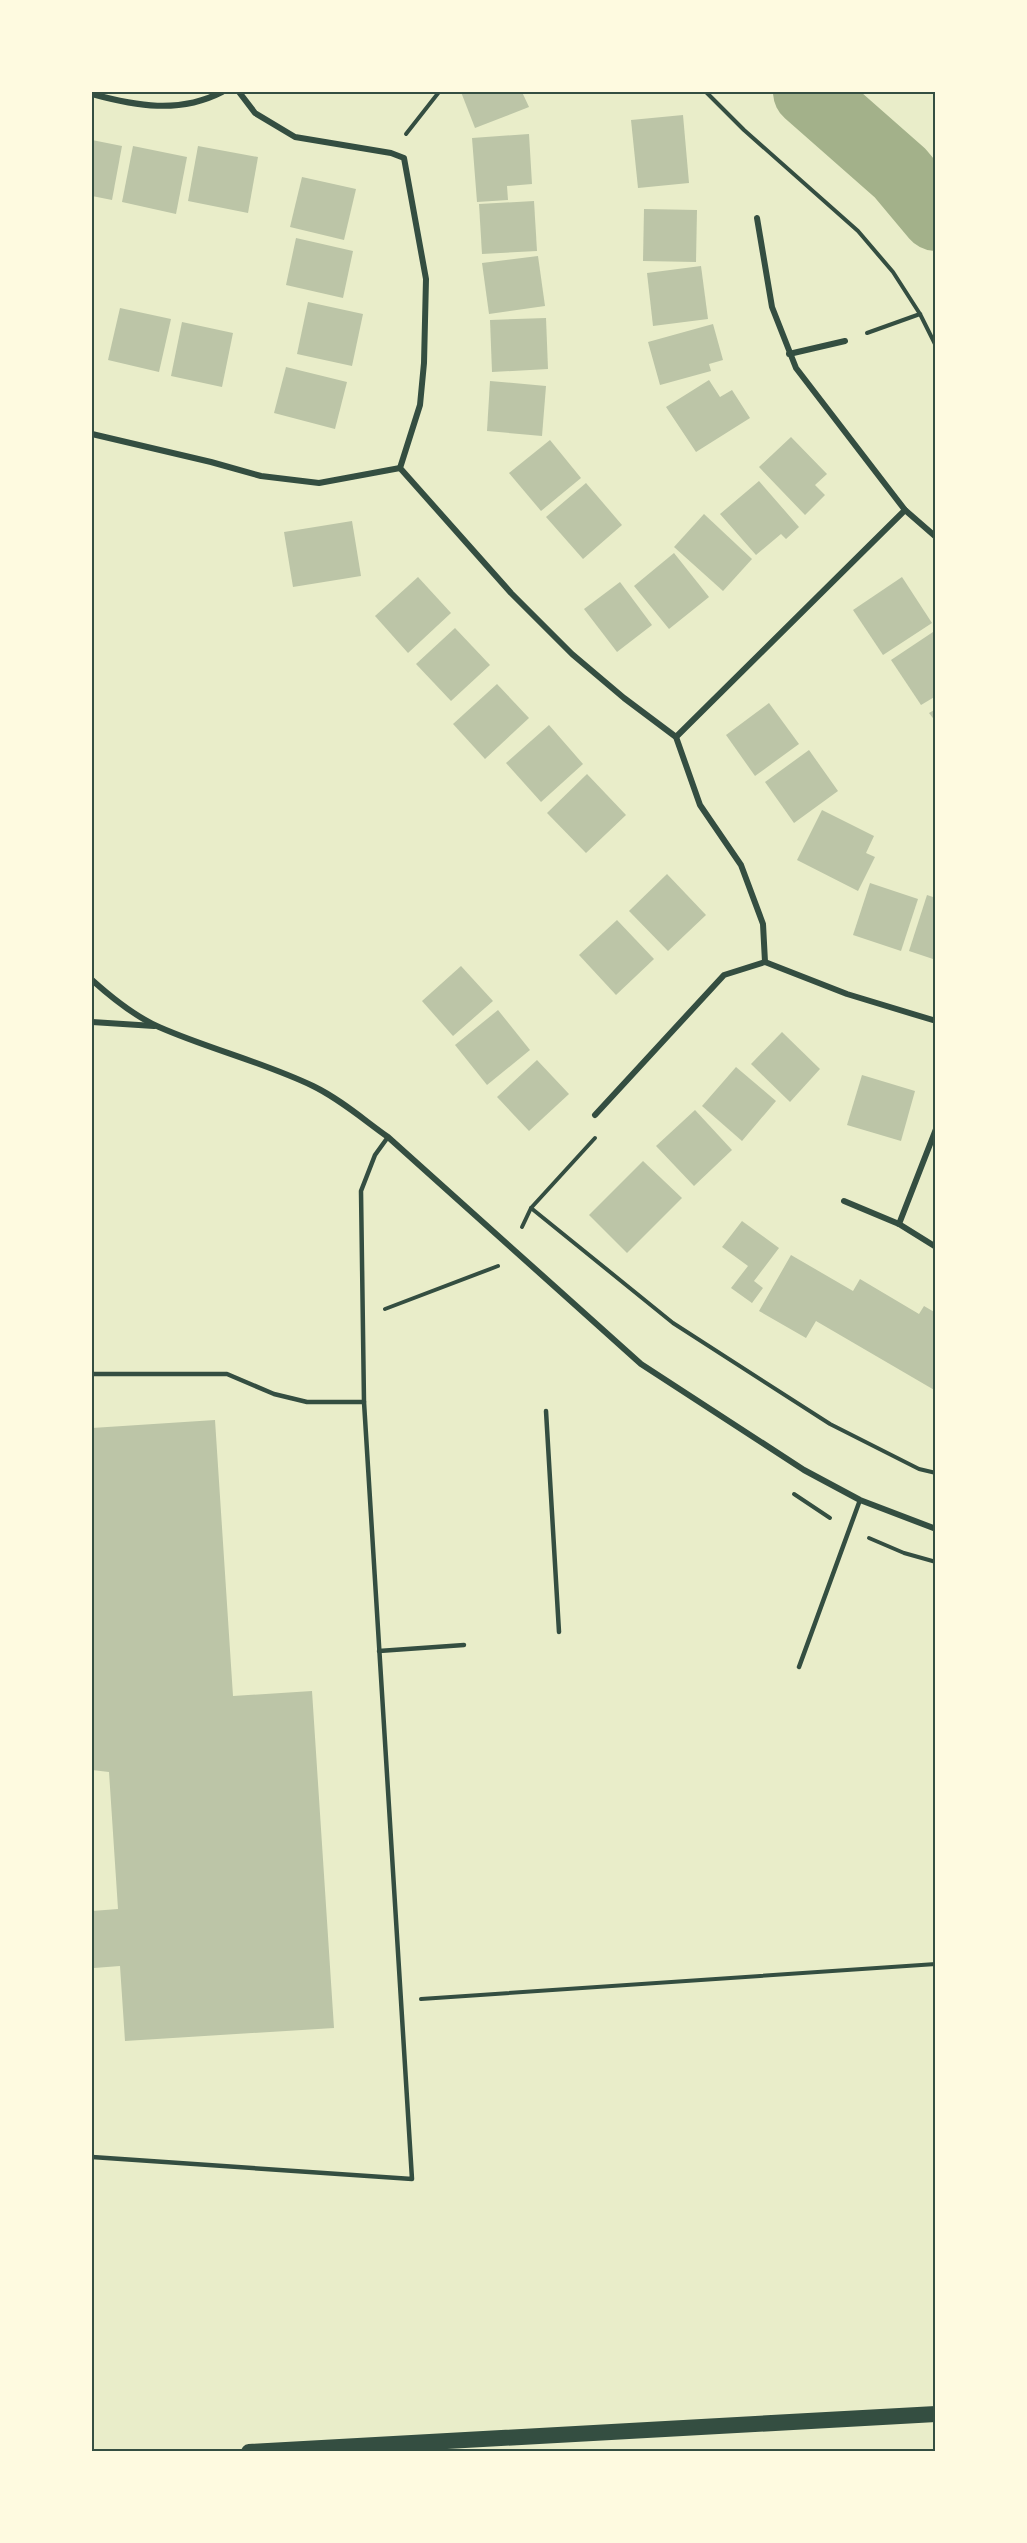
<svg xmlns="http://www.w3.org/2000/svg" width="1027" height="2543" font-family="'Playfair Display',serif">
  <rect width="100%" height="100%" fill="#e9edc9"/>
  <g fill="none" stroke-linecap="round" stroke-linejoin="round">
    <!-- river -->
    <polyline stroke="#a3b18a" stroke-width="70" points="808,92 900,173 936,216"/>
  </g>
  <!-- building -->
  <g fill="#bcc5a7">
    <polygon points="461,92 522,92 529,107 475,128"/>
    <polygon points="683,115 689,183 638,188 631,120"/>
    <polygon points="529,134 532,184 507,186 508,200 477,202 472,138"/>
    <polygon points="92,140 122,146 112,200 92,196"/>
    <polygon points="133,146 187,157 176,214 122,202"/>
    <polygon points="198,146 258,157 248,213 188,201"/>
    <polygon points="302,177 356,189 344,240 290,227"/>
    <polygon points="534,201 537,251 482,254 479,204"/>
    <polygon points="644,209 697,210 696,262 643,261"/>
    <polygon points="296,238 353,251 343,298 286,285"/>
    <polygon points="538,256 545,306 489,314 482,263"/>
    <polygon points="701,266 708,319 653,326 647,273"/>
    <polygon points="308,302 363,314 352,366 297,354"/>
    <polygon points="120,308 171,319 159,372 108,360"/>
    <polygon points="546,318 548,369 492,372 490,320"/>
    <polygon points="182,322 233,333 222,387 171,376"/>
    <polygon points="713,324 723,360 709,364 711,371 660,385 648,342"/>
    <polygon points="286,367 347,382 335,429 274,413"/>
    <polygon points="709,380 720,397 732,390 750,418 696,452 666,407"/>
    <polygon points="490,381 546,386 542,436 487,431"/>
    <polygon points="791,437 827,474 815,485 825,495 805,515 759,467"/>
    <polygon points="550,440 581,478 541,511 509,473"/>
    <polygon points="759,481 799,527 786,539 781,534 756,555 720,514"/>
    <polygon points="586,483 622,525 583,559 546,517"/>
    <polygon points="704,514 752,559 723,591 674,547"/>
    <polygon points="352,521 361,576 293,587 284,532"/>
    <polygon points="674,553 709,597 669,629 634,586"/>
    <polygon points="418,577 451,613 408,653 375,616"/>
    <polygon points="902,577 932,623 883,655 853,610"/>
    <polygon points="620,582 652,625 617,652 584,609"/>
    <polygon points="455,628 490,665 451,701 416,664"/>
    <polygon points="936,630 936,696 921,705 891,660"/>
    <polygon points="497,684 529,718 485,759 453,724"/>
    <polygon points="769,703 799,744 755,776 726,735"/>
    <polygon points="936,709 936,722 929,713"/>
    <polygon points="549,725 583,764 541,802 506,763"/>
    <polygon points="809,750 838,791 794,823 765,782"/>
    <polygon points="587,774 626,815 586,853 547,813"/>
    <polygon points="822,810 874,836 866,853 875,857 858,891 797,860"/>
    <polygon points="667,874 706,915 668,951 629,911"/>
    <polygon points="870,883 918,899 901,951 853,935"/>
    <polygon points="927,895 936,898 936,960 909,951"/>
    <polygon points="617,920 654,959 616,995 579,955"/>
    <polygon points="461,966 493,1001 453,1036 422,1001"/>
    <polygon points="498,1010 530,1050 487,1085 455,1045"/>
    <polygon points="782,1032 820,1069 790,1102 751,1064"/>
    <polygon points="537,1060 569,1094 529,1131 497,1097"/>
    <polygon points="736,1067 776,1101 742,1141 702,1106"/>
    <polygon points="862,1075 915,1091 901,1141 847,1125"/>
    <polygon points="695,1110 732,1150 694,1186 656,1146"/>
    <polygon points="643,1161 682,1198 627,1253 589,1215"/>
    <polygon points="742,1221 779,1248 754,1281 763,1288 752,1303 731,1288 748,1266 722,1247"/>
    <polygon points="791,1255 853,1291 860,1279 919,1314 924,1306 936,1313 936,1391 816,1321 806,1338 759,1311"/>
    <polygon points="215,1420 233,1696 312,1691 334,2028 125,2041 120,1966 94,1968 92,1935 92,1911 118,1909 109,1772 92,1770 92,1428"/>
  </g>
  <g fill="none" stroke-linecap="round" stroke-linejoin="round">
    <!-- path -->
    <g stroke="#344e41" stroke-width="4">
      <polyline points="706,92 744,130 858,231 893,272 920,314 936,346"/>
      <polyline points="406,134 439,92"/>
      <polyline points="867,333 920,314"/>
      <polyline points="531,1208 673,1323 830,1424 919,1469 936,1473"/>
      <polyline points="522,1227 531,1208 595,1138"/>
      <polyline points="385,1309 498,1266"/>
      <polyline points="794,1494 830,1518"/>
      <polyline points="869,1538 904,1553 936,1562"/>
      <polyline points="421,1999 936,1964"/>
    </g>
    <!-- service -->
    <g stroke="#344e41" stroke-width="4.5">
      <polyline points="92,1374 227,1374 274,1394 307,1402 364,1402"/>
      <polyline points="546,1411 559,1632"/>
      <polyline points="379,1651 464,1645"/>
      <polyline points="799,1667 860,1500"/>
      <polyline points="92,2157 412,2179 364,1402 361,1191 375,1155 388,1137"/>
    </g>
    <!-- minor -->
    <g stroke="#344e41" stroke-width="6">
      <polyline points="239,92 255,113 295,137 391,153 404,158 426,279 424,363 420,405 400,468 511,593 572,654 624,698 676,737 700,805 741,865 763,924 765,962 847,994 936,1021"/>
      <path d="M92,94c44,12 87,20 130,-2"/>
      <polyline points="757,218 772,307 796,368 905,510 936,537"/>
      <polyline points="789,354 845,341"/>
      <polyline points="92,434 211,462 261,476 319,483 400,468"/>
      <polyline points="676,737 905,510"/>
      <path d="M92,980c20,18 42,36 67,47 50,22 104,35 154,59 27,13 51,34 75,51l253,227 163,106 56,30 76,29"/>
      <polyline points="92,1022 154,1026"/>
      <polyline points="595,1115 724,975 765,962"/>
      <polyline points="844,1201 899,1224 936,1247"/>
      <polyline points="899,1224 936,1129"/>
    </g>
    <!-- trunk -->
    <polyline stroke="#344e41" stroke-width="16" points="249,2452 936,2414"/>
  </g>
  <!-- border -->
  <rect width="1027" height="2543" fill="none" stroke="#fefae0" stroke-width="186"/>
  <rect x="93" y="93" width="841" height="2357" fill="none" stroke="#344e41" stroke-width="2"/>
</svg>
